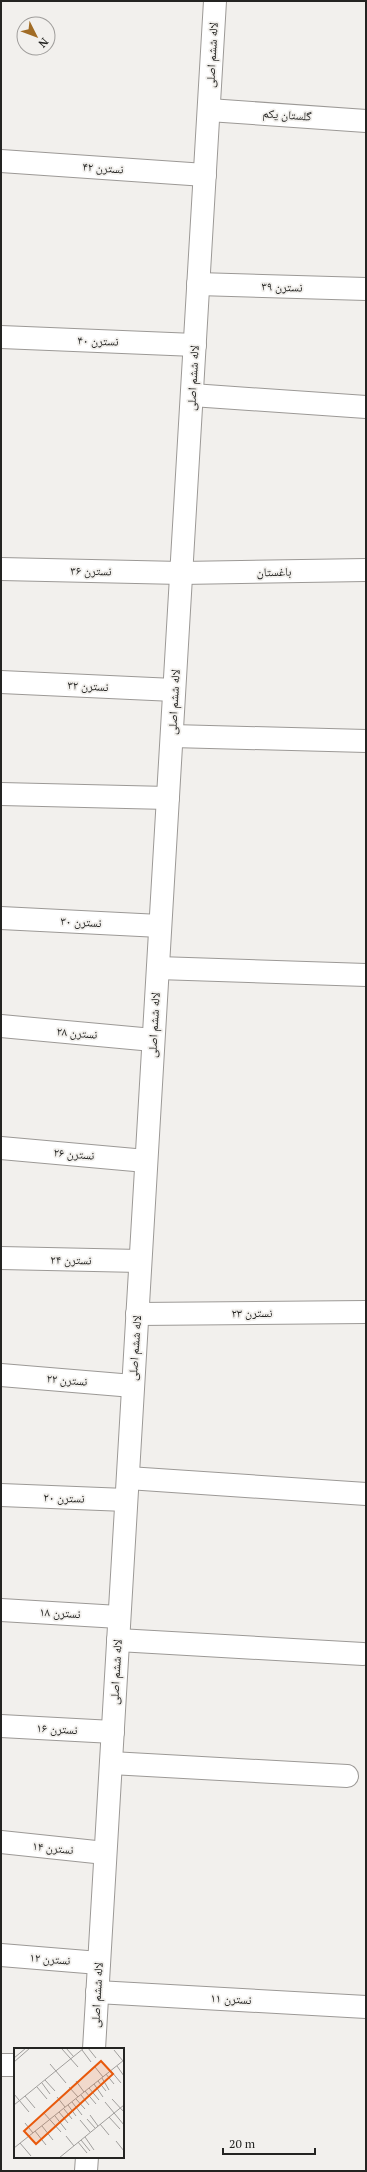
<svg xmlns="http://www.w3.org/2000/svg" width="367" height="2172" font-family="'PT Serif','Noto Naskh Arabic',serif">
  <rect width="100%" height="100%" fill="#f2f0ed"/>
  <g fill="none" stroke-linecap="round" stroke-linejoin="round">
    <!-- minor casing -->
    <g stroke="#9c9996" stroke-width="24">
      <g id="minor">
        <polyline points="209,110 366,121"/>
        <polyline points="1,161 205,175"/>
        <polyline points="198,284 366,289"/>
        <polyline points="1,337 195,345"/>
        <polyline points="192,395 366,407"/>
        <polyline points="1,569 181,573 366,570"/>
        <polyline points="1,682 174,690"/>
        <polyline points="172,736 366,741"/>
        <polyline points="1,794 168,798"/>
        <polyline points="1,918 160,926"/>
        <polyline points="158,968 366,975"/>
        <polyline points="1,1026 153,1040"/>
        <polyline points="1,1148 146,1161"/>
        <polyline points="1,1258 140,1261"/>
        <polyline points="137,1314 366,1312"/>
        <polyline points="1,1375 133,1386"/>
        <polyline points="128,1478 366,1494"/>
        <polyline points="1,1495 126,1500"/>
        <polyline points="1,1610 119,1617"/>
        <polyline points="118,1640 363,1654"/>
        <polyline points="1,1726 113,1732"/>
        <polyline points="111,1763 347,1776"/>
        <polyline points="1,1842 105,1853"/>
        <polyline points="1,1955 99,1963"/>
        <polyline points="97,1992 366,2007"/>
        <polyline points="94,2049 215,1"/>
        <polyline points="1,2065 15,2065"/>
        <polyline points="86,2171 87,2157"/>
      </g>
    </g>
    <!-- minor -->
    <use href="#minor" stroke="#fff" stroke-width="22"/>
  </g>
  <g text-anchor="middle" stroke-width="3.5" stroke-linejoin="round" paint-order="stroke">
    <!-- street labels -->
    <g font-size="12" fill="#242422" stroke="#f2f0ed">
      <text transform="translate(212 55) rotate(-87)" y="4">لاله ششم اصلی</text>
      <text transform="translate(287 115) rotate(4)" y="4">گلستان یکم</text>
      <text transform="translate(103 168) rotate(4)" y="4">نسترن ۴۲</text>
      <text transform="translate(282 287) rotate(2)" y="4">نسترن ۳۹</text>
      <text transform="translate(98 341) rotate(2)" y="4">نسترن ۴۰</text>
      <text transform="translate(193 378) rotate(-87)" y="4">لاله ششم اصلی</text>
      <text transform="translate(91 571) rotate(1)" y="4">نسترن ۳۶</text>
      <text transform="translate(274 572) rotate(-1)" y="4">باغستان</text>
      <text transform="translate(88 686) rotate(3)" y="4">نسترن ۳۲</text>
      <text transform="translate(174 702) rotate(-87)" y="4">لاله ششم اصلی</text>
      <text transform="translate(81 922) rotate(3)" y="4">نسترن ۳۰</text>
      <text transform="translate(154 1025) rotate(-87)" y="4">لاله ششم اصلی</text>
      <text transform="translate(77 1033) rotate(5)" y="4">نسترن ۲۸</text>
      <text transform="translate(74 1154) rotate(5)" y="4">نسترن ۲۶</text>
      <text transform="translate(71 1260) rotate(1)" y="4">نسترن ۲۴</text>
      <text x="252" y="1317">نسترن ۲۳</text>
      <text transform="translate(135 1348) rotate(-86)" y="4">لاله ششم اصلی</text>
      <text transform="translate(67 1380) rotate(5)" y="4">نسترن ۲۲</text>
      <text transform="translate(64 1498) rotate(2)" y="4">نسترن ۲۰</text>
      <text transform="translate(60 1613) rotate(3)" y="4">نسترن ۱۸</text>
      <text transform="translate(116 1672) rotate(-87)" y="4">لاله ششم اصلی</text>
      <text transform="translate(57 1729) rotate(3)" y="4">نسترن ۱۶</text>
      <text transform="translate(53 1848) rotate(6)" y="4">نسترن ۱۴</text>
      <text transform="translate(50 1959) rotate(5)" y="4">نسترن ۱۲</text>
      <text transform="translate(97 1995) rotate(-87)" y="4">لاله ششم اصلی</text>
      <text transform="translate(231 1999) rotate(3)" y="4">نسترن ۱۱</text>
    </g>
  </g>
  <!-- overview -->
  <g transform="translate(14 2048)">
    <rect width="110" height="110" fill="#f2f0ed"/>
    <path fill="none" stroke="#a09e9c" stroke-width="1" d="M52,0l8,9M74,0l8,10M48,1l16,18M68,2l9,12M100,2l9,11M0,10l12,-10M0,14l16,-14M36,16l16,19M103,18l7,10M81,19l8,10M97,23l10,12M92,26l8,10M88,30l7,12M31,32l10,11M62,33l8,11M84,33l8,10M28,35l8,11M80,36l9,13M23,39l10,12M55,39l9,10M75,40l10,12M71,43l11,13M0,46l15,18M67,47l8,10M11,48l10,12M43,49l8,10M62,51l9,10M98,51l12,13M58,54l10,13M91,54l19,23M0,57l70,-57M54,57l8,11M50,61l8,10M29,64l18,20M45,64l9,11M76,67l8,11M41,68l11,14M95,69l11,12M73,71l8,9M66,72l10,12M11,75l8,10M86,76l9,11M28,78l11,14M21,83l11,14M52,88l8,10M71,89l9,13M67,92l9,11M102,93l8,10M64,94l9,11M6,95l11,13M0,100l110,-88M45,110l65,-53"/>
    <path fill="#e8590c" fill-opacity="0.15" stroke="#e8590c" stroke-width="2" d="M87,13l12,13 -77,70 -12,-13z"/>
    <rect width="110" height="110" fill="none" stroke="#242422" stroke-width="2"/>
  </g>
  <!-- border -->
  <rect width="367" height="2172" fill="none" stroke="#242422" stroke-width="4"/>
  <!-- north arrow -->
  <g transform="translate(36 36) rotate(132)"><circle r="19" fill="#f2f0ed" stroke="#a09e9c"/>
  <path d="M0-3L7 15L0 10L-7 15Z" fill="#a16c25"/>
  <text y="-6" font-size="11" font-weight="bold" text-anchor="middle" fill="#242422">N</text>
  </g>
  <!-- scale -->
  <path d="M223 2148v6h92v-6" fill="none" stroke="#242422" stroke-width="2"/>
  <text x="229" y="2148" font-size="12" fill="#242422" stroke="#f2f0ed" stroke-width="3" paint-order="stroke">20 m</text>
</svg>
